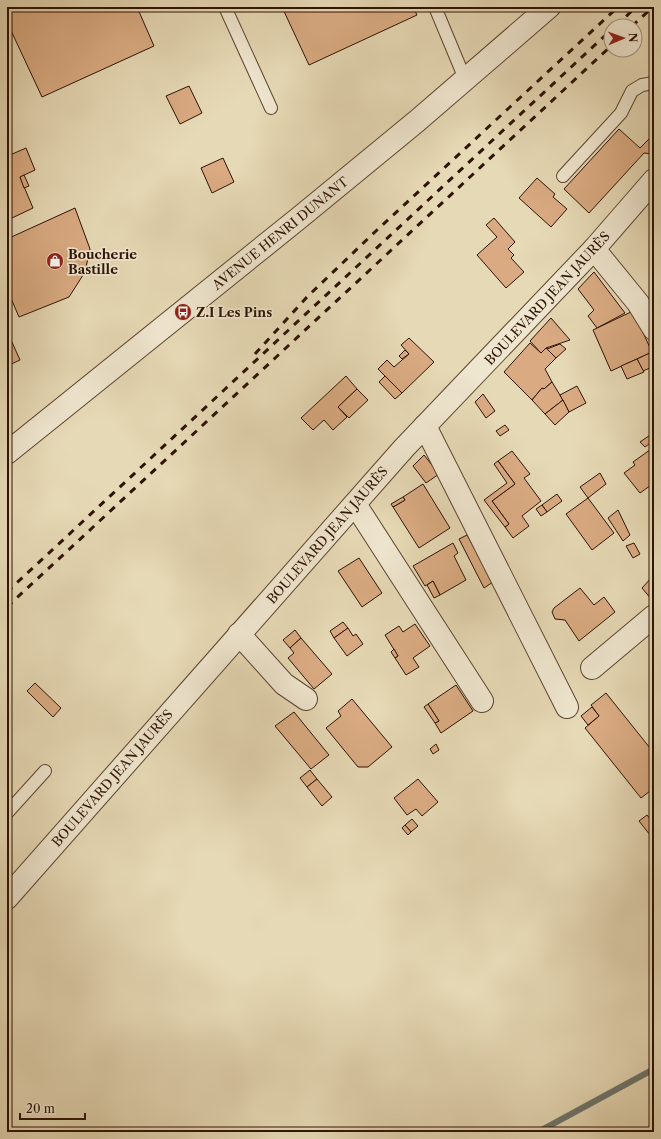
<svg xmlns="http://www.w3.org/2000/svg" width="661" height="1139" font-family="'Libre Caslon Text',serif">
  <rect width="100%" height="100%" fill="#e6d9b5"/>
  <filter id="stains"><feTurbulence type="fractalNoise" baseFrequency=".005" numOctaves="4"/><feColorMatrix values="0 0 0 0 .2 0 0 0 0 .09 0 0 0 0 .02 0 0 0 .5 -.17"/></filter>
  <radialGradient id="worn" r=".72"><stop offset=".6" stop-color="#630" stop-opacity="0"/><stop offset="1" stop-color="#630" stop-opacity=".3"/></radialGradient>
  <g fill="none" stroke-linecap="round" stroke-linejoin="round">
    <!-- stream -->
    <polyline stroke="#6d766d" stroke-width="6" points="538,1132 654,1069"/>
  </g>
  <!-- building -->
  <g fill="#daab82" stroke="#2e1203">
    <polygon points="7,7 137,7 154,46 42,97 7,22"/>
    <polygon points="282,7 413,7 417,15 309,65"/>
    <polygon points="189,86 202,113 180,124 166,96"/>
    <polygon points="619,129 640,148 649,139 654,143 654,152 652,154 644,153 589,213 564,189"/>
    <polygon points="7,148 10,155 26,148 35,170 20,177 33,208 12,218 7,207"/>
    <polygon points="223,158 234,182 212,193 201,168"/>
    <polygon points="24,175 29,186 24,188 20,177"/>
    <polygon points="537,178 555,194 553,197 567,209 551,227 519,198"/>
    <polygon points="7,207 12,218 7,220"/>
    <polygon points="75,208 90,249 85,272 69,297 19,317 7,289 7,239"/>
    <polygon points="494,218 515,242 508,249 514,255 511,258 524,272 506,288 477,255 497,237 486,225"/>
    <polygon points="594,272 625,313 597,328 588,316 594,310 578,289"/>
    <polygon points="633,311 652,352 611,371 593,330"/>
    <polygon points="551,318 570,340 546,348 541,353 530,341"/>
    <polygon points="7,331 20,360 7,366"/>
    <polygon points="409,338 434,362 402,393 378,369 387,360 394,367 409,354 401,345"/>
    <polygon points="530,343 541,353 546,348 556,358 545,369 552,382 544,389 542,388 532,400 504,372"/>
    <polygon points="560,344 566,349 556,358 547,349"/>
    <polygon points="405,350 409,354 402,359 399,356"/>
    <polygon points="654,351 654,362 651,363 652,367 643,371 637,359"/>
    <polygon points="637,359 644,372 627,379 621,366"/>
    <polygon points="346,376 357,389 338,407 347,417 333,430 324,420 313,430 301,418"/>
    <polygon points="385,376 402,393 395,399 379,382"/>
    <polygon points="552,382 563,400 545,414 532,400 542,388 544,389"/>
    <polygon points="577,386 586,403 569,412 560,395"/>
    <polygon points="357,389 368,400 349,418 338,407"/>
    <polygon points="483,394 495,411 486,418 475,402"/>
    <polygon points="563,400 569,412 555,425 545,414"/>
    <polygon points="505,425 509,430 500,436 496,431"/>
    <polygon points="653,433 654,440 645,447 640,442"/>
    <polygon points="654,447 654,483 640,493 624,473 635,465 633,462"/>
    <polygon points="512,451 530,474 524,478 541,501 522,516 529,526 513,538 505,527 509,524 492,501 515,484 498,461"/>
    <polygon points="424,455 439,474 426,483 413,466"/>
    <polygon points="498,461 515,484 492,501 509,524 505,527 484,500 507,483 494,464"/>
    <polygon points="600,473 606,484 588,498 580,487"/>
    <polygon points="423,484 450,528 419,548 393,507 405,500 403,497"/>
    <polygon points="557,494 562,501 547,512 542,505"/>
    <polygon points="403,497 405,500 393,507 391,504"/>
    <polygon points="588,498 614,533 592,550 566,514"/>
    <polygon points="542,505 547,512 541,516 536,509"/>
    <polygon points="618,510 630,535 623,541 608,518"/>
    <polygon points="467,535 493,582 484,588 459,539"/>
    <polygon points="453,543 458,553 454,556 466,580 440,595 433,581 425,586 413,566"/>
    <polygon points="634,543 640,554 633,558 626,546"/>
    <polygon points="359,558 382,593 362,607 338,571"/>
    <polygon points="652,577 654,582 654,598 652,600 642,588"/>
    <polygon points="433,581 440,595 434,598 427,585"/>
    <polygon points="580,588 594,605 604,597 615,612 579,641 565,620 555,619 552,612 554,608"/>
    <polygon points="343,622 348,628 334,638 330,631"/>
    <polygon points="415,624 430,646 413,658 419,667 406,675 395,658 398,656 385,635 399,626 403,632"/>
    <polygon points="348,628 353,636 356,634 363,644 347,656 334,638"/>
    <polygon points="295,630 301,638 290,648 283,640"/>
    <polygon points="301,638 332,674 314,689 288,658 294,653 290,648"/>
    <polygon points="394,649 398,656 395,658 391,652"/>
    <polygon points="35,683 61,708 53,717 27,691"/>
    <polygon points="456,685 473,711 441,733 435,723 439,721 428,704"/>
    <polygon points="606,693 654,753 654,788 641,798 585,728 599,716 591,705"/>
    <polygon points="352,699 392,747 368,767 358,767 326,728 341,716 338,711"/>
    <polygon points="428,704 439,721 435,723 424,707"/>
    <polygon points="592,707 599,716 588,725 581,716"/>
    <polygon points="294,712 329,755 311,769 275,726"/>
    <polygon points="436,744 439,750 433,754 430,749"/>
    <polygon points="310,770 317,779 307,787 300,778"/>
    <polygon points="317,779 332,797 322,806 307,787"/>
    <polygon points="418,779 438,802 422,816 416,809 407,815 394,798"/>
    <polygon points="647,815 654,824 654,832 650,835 639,821"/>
    <polygon points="412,819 418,826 411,832 405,825"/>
    <polygon points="405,825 411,832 408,835 402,828"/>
  </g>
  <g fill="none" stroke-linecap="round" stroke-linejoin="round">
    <!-- service casing -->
    <g stroke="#5c4430" stroke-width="14">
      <g id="service">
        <polyline points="225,7 271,108"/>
        <polyline points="435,7 465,79"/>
        <polyline points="563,176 621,113 632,91 642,85 654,83"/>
        <polyline points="7,813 45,771"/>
      </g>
    </g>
    <!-- minor casing -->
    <g stroke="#5c4430" stroke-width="24">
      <g id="minor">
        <polyline points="594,249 638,303 654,329"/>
        <polyline points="425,426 567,707"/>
        <polyline points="355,504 482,701"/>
        <polyline points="239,634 284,684 306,699"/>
        <polyline points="592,668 654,616"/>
      </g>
    </g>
    <!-- tertiary casing -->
    <g stroke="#5c4430" stroke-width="24">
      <g id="tertiary">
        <polyline points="7,453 299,218 417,121 549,7"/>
        <polyline points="7,898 404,448 594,249 654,180"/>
      </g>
    </g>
    <!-- service -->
    <use href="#service" stroke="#efe6cf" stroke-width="12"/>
    <!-- minor -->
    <use href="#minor" stroke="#efe6cf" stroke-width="22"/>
    <!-- tertiary -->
    <use href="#tertiary" stroke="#efe6cf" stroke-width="22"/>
    <!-- rail -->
    <g stroke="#2e1203" stroke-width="3" stroke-dasharray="7 7" stroke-linecap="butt">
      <polyline points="616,26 636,7"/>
      <polyline points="632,26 653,7"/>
      <polyline points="255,354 307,297 377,230 618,7"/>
      <polyline points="7,592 611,30"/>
      <polyline points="7,607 611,46"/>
    </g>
  </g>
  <!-- icons -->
  <defs>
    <g id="shop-disc" transform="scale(0.9)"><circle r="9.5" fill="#8f2418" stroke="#efe6cf"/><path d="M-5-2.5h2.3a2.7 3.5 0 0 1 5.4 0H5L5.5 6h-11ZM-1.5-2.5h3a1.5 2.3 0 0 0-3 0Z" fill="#fff"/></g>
    <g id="bus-disc" transform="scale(0.9)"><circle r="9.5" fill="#8f2418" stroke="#efe6cf"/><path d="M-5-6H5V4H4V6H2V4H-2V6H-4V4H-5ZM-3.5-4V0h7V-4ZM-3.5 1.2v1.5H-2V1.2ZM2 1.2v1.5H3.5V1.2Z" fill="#fff"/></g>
  </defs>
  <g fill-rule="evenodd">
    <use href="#shop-disc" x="55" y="261"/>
    <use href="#bus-disc" x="183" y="312"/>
  </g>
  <g text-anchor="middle" stroke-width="3.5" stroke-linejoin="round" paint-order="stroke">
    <!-- street labels -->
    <g font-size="13" fill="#2e1203" stroke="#efe6cf">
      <text transform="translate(280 233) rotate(-39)" y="5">AVENUE HENRI DUNANT</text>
      <text transform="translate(547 298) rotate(-47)" y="5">BOULEVARD JEAN JAURÈS</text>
      <text transform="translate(327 535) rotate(-49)" y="5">BOULEVARD JEAN JAURÈS</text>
      <text transform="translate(112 778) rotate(-49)" y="5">BOULEVARD JEAN JAURÈS</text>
    </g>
    <!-- poi labels -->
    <g font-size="13" font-weight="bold" fill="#2e1203" stroke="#efe6cf" text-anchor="start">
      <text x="68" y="259">Boucherie<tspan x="68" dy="15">Bastille</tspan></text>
      <text x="196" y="317">Z.I Les Pins</text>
    </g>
  </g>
  <!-- margin -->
  <rect width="661" height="1139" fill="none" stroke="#e6d9b5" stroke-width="24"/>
  <rect x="8" y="8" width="645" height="1123" fill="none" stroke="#2e1203" stroke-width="2"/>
  <rect x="12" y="12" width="637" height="1115" fill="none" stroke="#2e1203"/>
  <!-- north arrow -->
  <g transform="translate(623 38) rotate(88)"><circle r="19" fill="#efe6cf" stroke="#a2917d"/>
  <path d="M0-3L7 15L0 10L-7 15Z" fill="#8f2418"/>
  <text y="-6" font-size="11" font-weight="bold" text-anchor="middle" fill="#2e1203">N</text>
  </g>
  <!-- scale -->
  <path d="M20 1113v6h65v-6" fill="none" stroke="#2e1203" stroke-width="2"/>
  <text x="26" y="1113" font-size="12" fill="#2e1203" stroke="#efe6cf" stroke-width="3" paint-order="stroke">20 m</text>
  <rect width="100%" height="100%" filter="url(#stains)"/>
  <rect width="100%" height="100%" fill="url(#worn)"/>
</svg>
